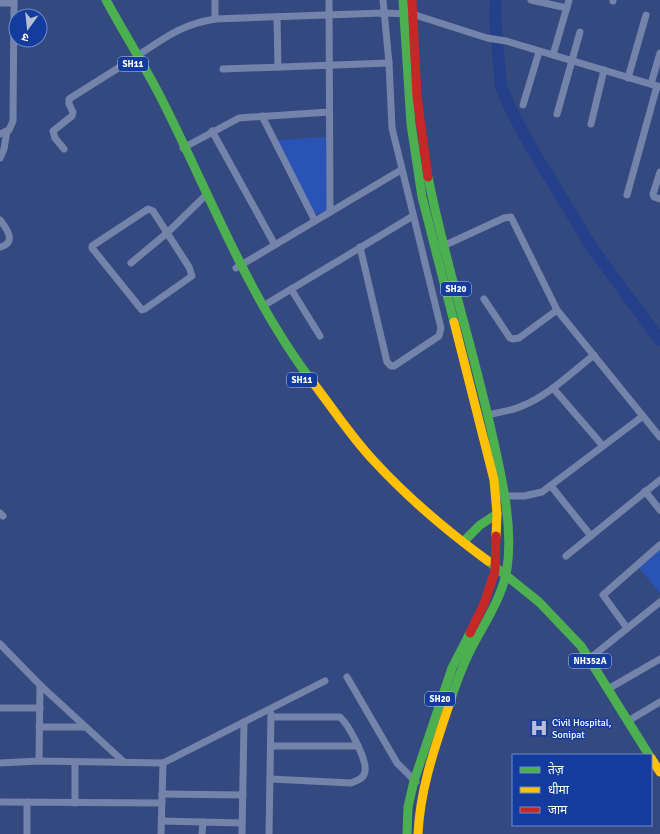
<svg xmlns="http://www.w3.org/2000/svg" width="660" height="834" font-family="Signika,'Noto Sans Devanagari',sans-serif">
  <rect width="100%" height="100%" fill="#344980"/>
  <!-- green -->
  <g fill="#2953b5">
    <polygon points="326,137 327,210 315,215 277,140"/>
    <polygon points="660,550 660,593 639,568"/>
  </g>
  <g fill="none" stroke-linecap="round" stroke-linejoin="round">
    <!-- river -->
    <polyline stroke="#24408a" stroke-width="12" points="496,0 495,19 501,86 509,106 529,144 593,249 660,340"/>
    <!-- street -->
    <g stroke="#7483a9" stroke-width="7">
      <polyline points="329,0 330,212"/>
      <polyline points="531,0 567,8"/>
      <polyline points="613,1 613,0"/>
      <polyline points="0,3 14,3"/>
      <polyline points="277,17 278,67"/>
      <polyline points="215,19 215,0"/>
      <polyline points="553,55 569,0"/>
      <path d="M137,56c29,-19 43,-31 78,-37l168,-6 29,1 75,24 19,3 154,46"/>
      <polyline points="223,69 389,63"/>
      <polyline points="628,78 646,15"/>
      <polyline points="651,84 660,53"/>
      <polyline points="523,105 539,52"/>
      <polyline points="557,114 580,32"/>
      <polyline points="262,116 315,221"/>
      <polyline points="591,124 604,70"/>
      <polyline points="212,131 275,245"/>
      <polyline points="0,134 9,130 13,121 14,0"/>
      <polyline points="183,148 239,118 329,112"/>
      <polyline points="64,149 55,138 53,131 72,116 73,112 69,104 69,99 131,60"/>
      <polyline points="0,158 4,149 7,131"/>
      <polyline points="660,172 653,194 654,197 660,199"/>
      <polyline points="627,195 657,86"/>
      <polygon points="148,209 153,211 189,267 192,276 145,309 142,310 92,248 92,246"/>
      <path d="M0,220c7,9 17,23 0,27"/>
      <polyline points="360,247 387,362 391,366 394,366 439,336 441,328 392,128 389,63 383,0"/>
      <polyline points="441,247 504,218 511,217 557,310 660,437"/>
      <polyline points="131,263 167,233 206,195"/>
      <polyline points="236,268 401,170"/>
      <polyline points="291,289 320,336"/>
      <polyline points="484,299 510,338 513,339 519,338 557,310"/>
      <polyline points="263,306 413,216"/>
      <polyline points="553,388 603,446"/>
      <path d="M488,415c11,-3 23,-4 34,-9 27,-11 49,-33 72,-51"/>
      <polyline points="551,486 591,536"/>
      <polyline points="645,491 660,510"/>
      <polyline points="501,496 524,496 542,492 643,416"/>
      <polyline points="0,513 3,516"/>
      <polyline points="566,556 660,480"/>
      <polyline points="627,628 603,595 660,545"/>
      <polyline points="0,644 40,685 124,762"/>
      <polyline points="589,659 660,602"/>
      <polyline points="347,677 397,763 416,782"/>
      <polyline points="608,689 660,659"/>
      <polyline points="0,708 40,708"/>
      <polyline points="628,721 660,702"/>
      <polyline points="39,727 85,727"/>
      <polyline points="271,746 358,746"/>
      <polyline points="39,761 40,685"/>
      <polyline points="0,763 39,761 163,763 325,681"/>
      <path d="M270,779l81,4c7,-3 13,-4 14,-12 2,-11 -16,-46 -25,-54h-69"/>
      <polyline points="162,794 243,795"/>
      <polyline points="0,802 162,803"/>
      <polyline points="75,803 75,762"/>
      <polyline points="162,821 242,823"/>
      <polyline points="27,834 27,802"/>
      <polyline points="161,834 163,763"/>
      <polyline points="202,834 203,822"/>
      <polyline points="242,834 244,722"/>
      <polyline points="269,834 271,714"/>
    </g>
    <!-- fast -->
    <g stroke="#4caf50" stroke-width="9">
      <path d="M106,0c18,33 38,65 55,98 49,96 87,200 153,286"/>
      <polyline points="403,0 411,124 422,197 454,322"/>
      <path d="M428,177c18,90 47,177 66,266 9,40 19,85 13,126 -5,30 -24,56 -37,82 -9,18 -15,35 -21,54"/>
      <polyline points="463,542 480,525 497,514"/>
      <polyline points="488,561 539,602 581,646 649,755"/>
      <polyline points="407,834 408,807 414,781 452,668 470,633"/>
    </g>
    <!-- slow -->
    <g stroke="#ffc107" stroke-width="9">
      <polyline points="454,322 494,480 497,514 496,536"/>
      <path d="M314,384c20,26 38,54 60,77 35,38 73,70 114,100"/>
      <polyline points="651,758 660,772"/>
      <path d="M418,834c2,-45 17,-87 31,-129"/>
    </g>
    <!-- jam -->
    <g stroke="#c62828" stroke-width="9">
      <polyline points="412,0 417,97 428,177"/>
      <polyline points="470,633 484,604 495,571 496,536"/>
    </g>
  </g>
  <!-- icons -->
  <defs>
    <g id="hospital-bare" transform="scale(1.38)"><path d="M-5-5h3v3.5h4V-5h3V5h-3V1.5h-4V5h-3Z" fill="#b8bfd3" stroke="#143c9f" stroke-width="2.5" paint-order="stroke"/></g>
  </defs>
  <g fill-rule="evenodd">
    <use href="#hospital-bare" x="539" y="728"/>
  </g>
  <g text-anchor="middle" stroke-width="3" stroke-linejoin="round" paint-order="stroke">
    <!-- shield labels -->
    <g fill="#143c9f" stroke="#b8c4e2" stroke-width="1">
      <rect x="118" y="57" width="30" height="14" rx="3"/>
      <rect x="441" y="282" width="30" height="14" rx="3"/>
      <rect x="287" y="373" width="30" height="14" rx="3"/>
      <rect x="569" y="654" width="42" height="14" rx="3"/>
      <rect x="425" y="692" width="30" height="14" rx="3"/>
    </g>
    <g font-size="9" font-weight="bold" fill="#fff">
      <text x="133" y="67">SH11</text>
      <text x="456" y="292">SH20</text>
      <text x="302" y="383">SH11</text>
      <text x="590" y="664">NH352A</text>
      <text x="440" y="702">SH20</text>
    </g>
    <!-- poi labels -->
    <g font-size="10" fill="#fff" stroke="#143c9f" text-anchor="start">
      <text x="552" y="726">Civil Hospital,<tspan x="552" dy="12">Sonipat</tspan></text>
    </g>
  </g>
  <!-- legend -->
  <rect x="512" y="754" width="140" height="72" fill="#143c9f" stroke="#728ac5"/>
  <rect x="520" y="767" width="20" height="6" fill="#4caf50" stroke="#728ac5"/>
  <text x="548" y="774" font-size="12" fill="#ffffff">तेज़</text>
  <rect x="520" y="787" width="20" height="6" fill="#ffc107" stroke="#728ac5"/>
  <text x="548" y="794" font-size="12" fill="#ffffff">धीमा</text>
  <rect x="520" y="807" width="20" height="6" fill="#c62828" stroke="#728ac5"/>
  <text x="548" y="814" font-size="12" fill="#ffffff">जाम</text>
  <!-- north arrow -->
  <g transform="translate(28 28) rotate(195)"><circle r="19" fill="#143c9f" stroke="#728ac5"/>
  <path d="M0-3L7 15L0 10L-7 15Z" fill="#b8bfd3"/>
  <text y="-6" font-size="11" font-weight="bold" text-anchor="middle" fill="#ffffff">उ</text>
  </g>
</svg>
